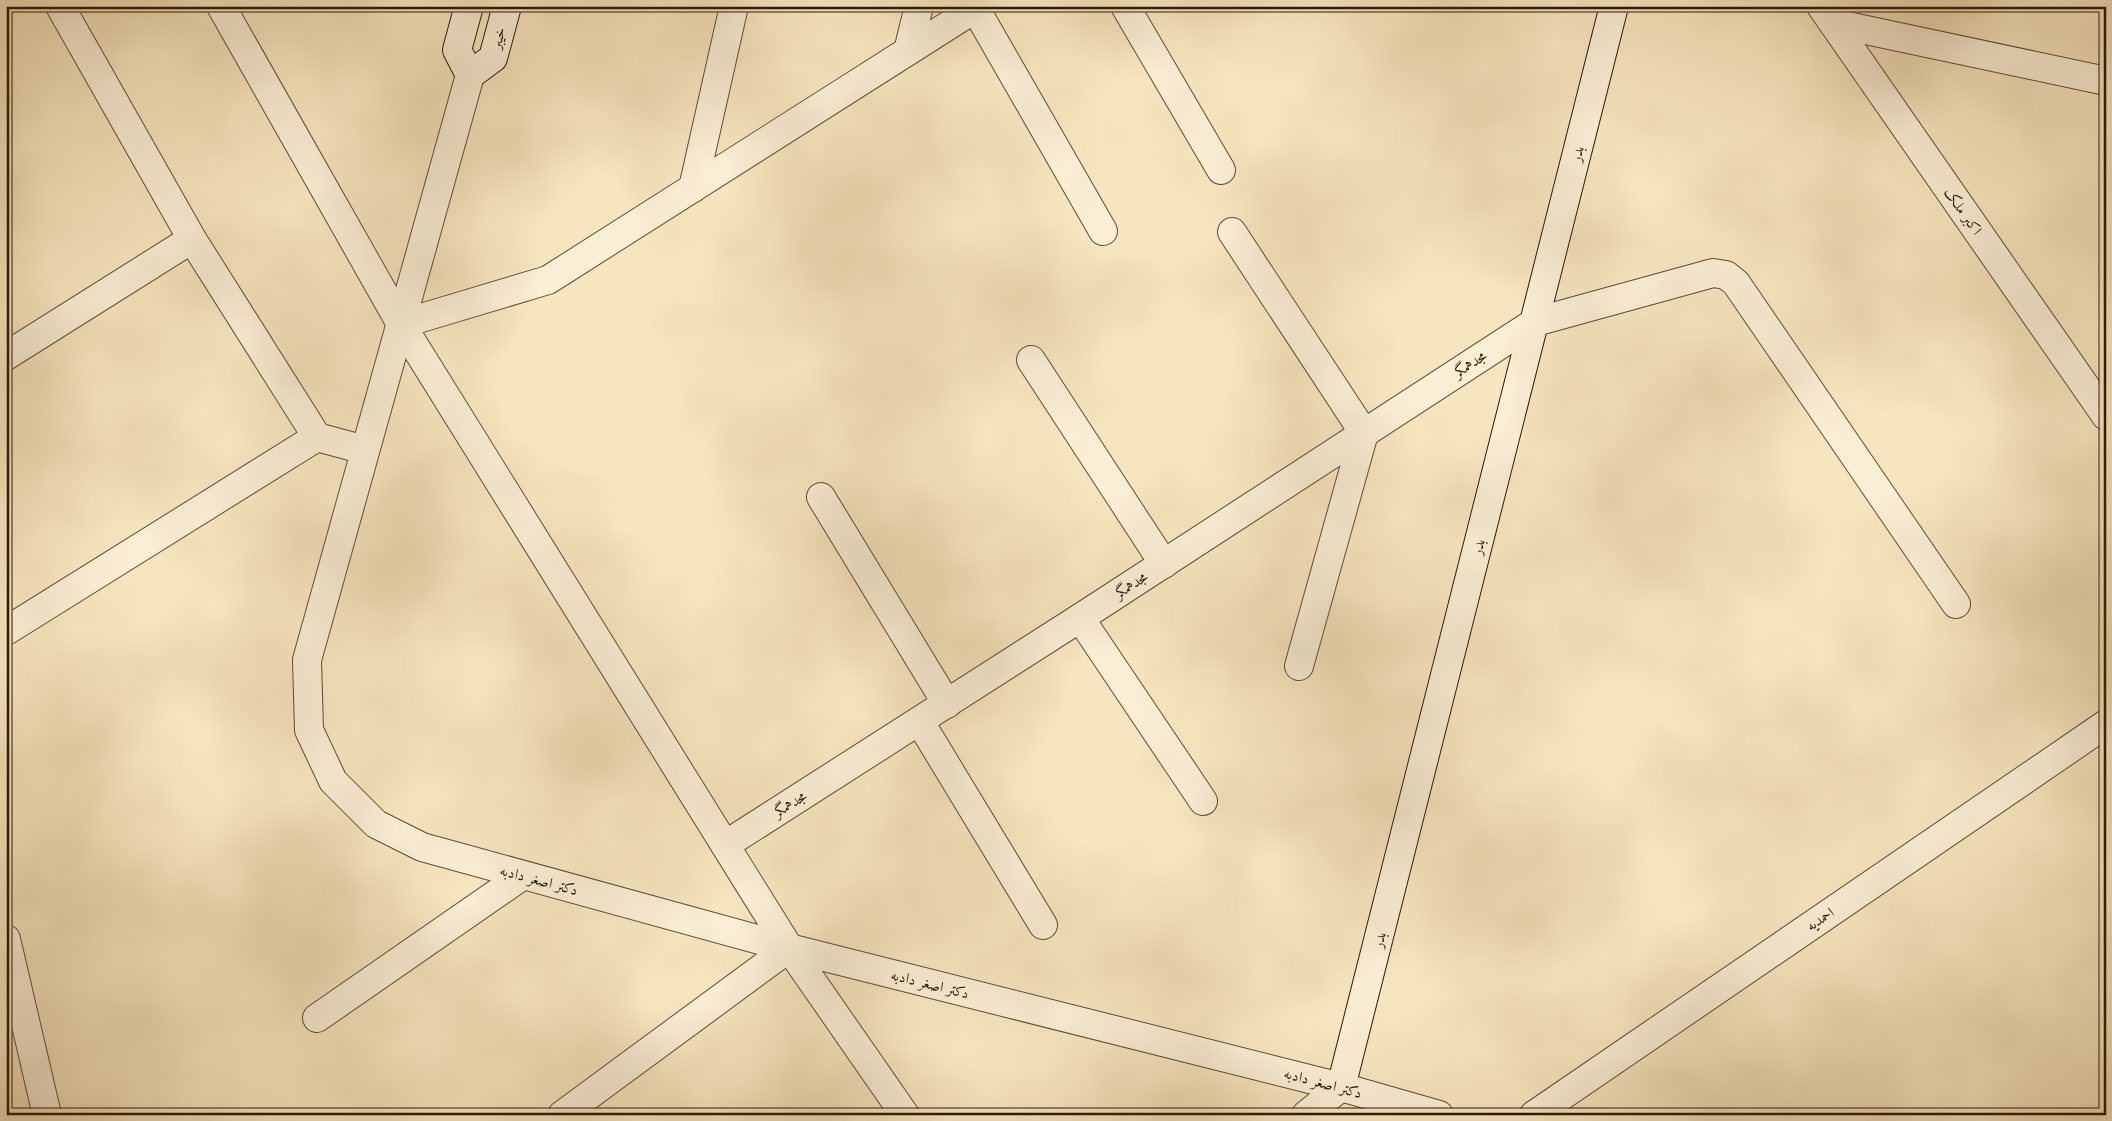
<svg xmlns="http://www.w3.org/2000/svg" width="2112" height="1121" font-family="'Old Standard TT',Amiri,serif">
  <rect width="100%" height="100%" fill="#f7e5bf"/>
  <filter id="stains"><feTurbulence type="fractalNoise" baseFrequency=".004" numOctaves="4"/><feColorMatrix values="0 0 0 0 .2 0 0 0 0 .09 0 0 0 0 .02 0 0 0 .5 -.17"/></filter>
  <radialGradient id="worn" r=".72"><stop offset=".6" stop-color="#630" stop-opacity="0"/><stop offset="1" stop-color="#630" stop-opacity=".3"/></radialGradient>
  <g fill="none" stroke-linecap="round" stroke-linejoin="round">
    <!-- street casing -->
    <g stroke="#5c4c36" stroke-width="30">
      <g id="street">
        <polyline points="60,6 192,239 317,437 365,450"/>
        <polyline points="221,6 401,324 789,948 905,1115"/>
        <polyline points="1125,6 1221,170"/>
        <polyline points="1821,6 2106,416"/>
        <polyline points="975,8 1103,231"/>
        <polyline points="1833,23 2106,81"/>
        <polyline points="908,51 919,6"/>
        <polyline points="470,75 307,660 309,730 333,781 376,824 422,847 789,948 1341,1087 1439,1115"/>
        <polyline points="693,188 734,6"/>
        <polyline points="1232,232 1364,433 1299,666"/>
        <polyline points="401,324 548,280 979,6"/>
        <polyline points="6,356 192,239"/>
        <polyline points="1031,360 1164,564"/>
        <polyline points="821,497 947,704"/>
        <polyline points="1080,618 1203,801"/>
        <polyline points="6,631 317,437"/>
        <polyline points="920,722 1043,925"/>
        <polyline points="725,845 1080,618 1535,322 1713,273 1726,275 1736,283 1956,604"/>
        <polyline points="6,939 47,1115"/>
        <polyline points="317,1018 522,876"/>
        <polyline points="562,1115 789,948"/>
        <polyline points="1306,1115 1341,1087"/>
        <polyline points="1534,1115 2106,724"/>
      </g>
    </g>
    <!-- secondary casing -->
    <g stroke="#291909" stroke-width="30">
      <g id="secondary">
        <polyline points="469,6 457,50 470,75 493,58 507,6"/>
        <polyline points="1341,1087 1614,6"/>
      </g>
    </g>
    <!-- street -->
    <use href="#street" stroke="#faeed5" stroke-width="28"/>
    <!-- secondary -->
    <use href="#secondary" stroke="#faeed5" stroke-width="28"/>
  </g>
  <g text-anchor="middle" stroke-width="4.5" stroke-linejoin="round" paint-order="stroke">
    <!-- street labels -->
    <g font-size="15" fill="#291909" stroke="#faeed5">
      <text transform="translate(498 38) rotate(-75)" y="5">خیبر</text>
      <text transform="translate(1577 154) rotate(-76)" y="5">بدر</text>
      <text transform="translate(1963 211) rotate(55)" y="5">اکبر ملک</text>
      <text transform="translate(1470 364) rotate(-33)" y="5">مجدهمگر</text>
      <text transform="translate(1478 547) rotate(-76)" y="5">بدر</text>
      <text transform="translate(1131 585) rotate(-33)" y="5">مجدهمگر</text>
      <text transform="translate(790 804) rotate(-32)" y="5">مجدهمگر</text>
      <text transform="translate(539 880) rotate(15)" y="5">دکتر اصغر دادبه</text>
      <text transform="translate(1820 919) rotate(-34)" y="5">احمدیه</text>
      <text transform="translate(1379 940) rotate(-76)" y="5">بدر</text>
      <text transform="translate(930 984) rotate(14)" y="5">دکتر اصغر دادبه</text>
      <text transform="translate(1323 1083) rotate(15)" y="5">دکتر اصغر دادبه</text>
    </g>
  </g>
  <!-- margin -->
  <rect width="2112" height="1121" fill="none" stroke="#f7e5bf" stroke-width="25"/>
  <rect x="8" y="8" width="2097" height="1106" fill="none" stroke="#291909" stroke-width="2.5"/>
  <rect x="12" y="12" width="2087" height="1096" fill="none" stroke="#291909"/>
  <rect width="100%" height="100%" filter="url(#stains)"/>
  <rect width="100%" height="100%" fill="url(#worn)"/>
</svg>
